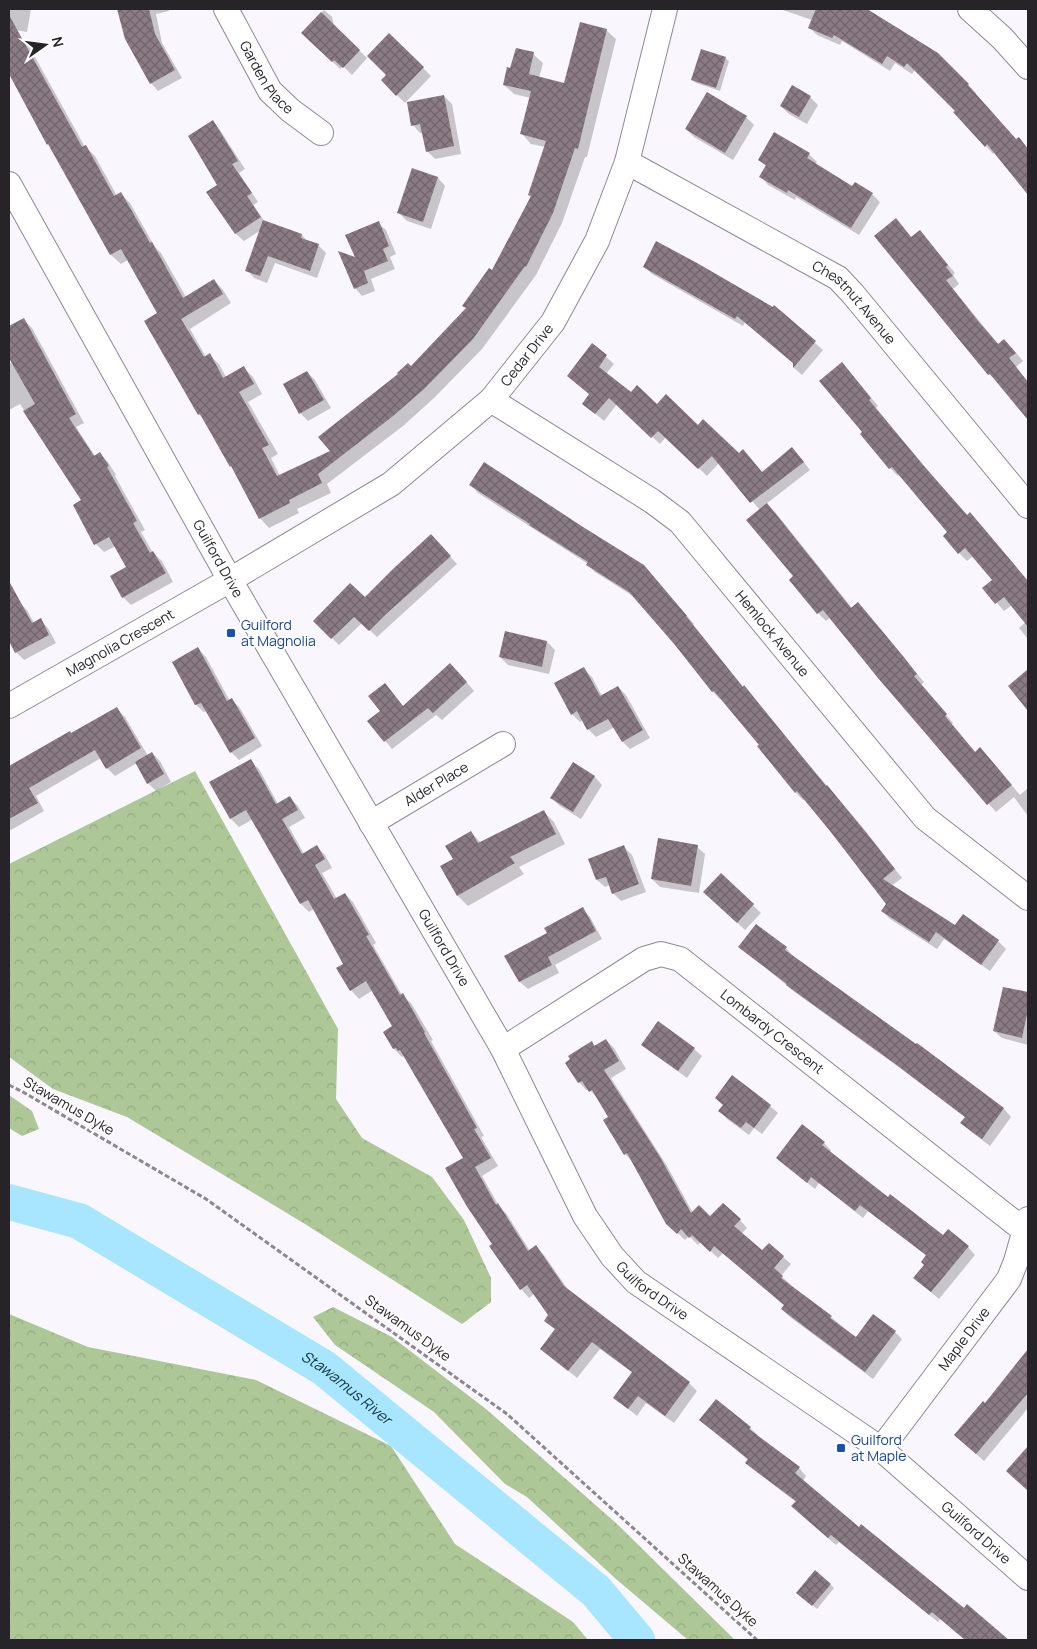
<svg xmlns="http://www.w3.org/2000/svg" width="1037" height="1649" font-family="Manrope,sans-serif">
  <defs>
    <pattern id="forest-crowns" width="20" height="18" patternUnits="userSpaceOnUse" patternTransform="scale(1.25)"><rect width="20" height="18" fill="#adc797"/><path d="M2 6a3 3 0 1 1 6 0M12 15a3 3 0 1 1 6 0" fill="none" stroke="#95ab82"/></pattern>
    <pattern id="building-cross-hatch" width="8" height="8" patternUnits="userSpaceOnUse" patternTransform="scale(1.25)"><rect width="8" height="8" fill="#8a7b85"/><path d="M0 0l8 8M0 8l8-8" fill="none" stroke="#71646d"/></pattern>
  </defs>
  <rect width="100%" height="100%" fill="#f9f6fd"/>
  <!-- forest -->
  <g fill="url(#forest-crowns)">
    <polygon points="195,771 338,1029 336,1099 362,1138 432,1177 464,1220 491,1278 491,1302 462,1324 305,1224 127,1117 53,1089 9,1057 9,864"/>
    <polygon points="9,1095 32,1111 39,1129 22,1136 9,1128"/>
    <polygon points="333,1307 392,1337 486,1409 616,1523 735,1640 688,1640 616,1579 527,1497 505,1484 434,1412 335,1345 313,1317"/>
    <polygon points="9,1314 88,1347 256,1380 391,1446 455,1544 573,1622 588,1640 9,1640"/>
  </g>
  <!-- shadow -->
  <g fill="#0003">
    <polygon points="9,9 31,9 27,32 9,29"/>
    <polygon points="119,9 168,9 169,11 156,14 162,43 182,78 158,91 151,83 126,38"/>
    <polygon points="780,9 867,9 872,14 937,54 976,93 975,94 1017,140 1018,139 1028,149 1028,193 995,152 993,154 986,146 956,111 915,70 912,74 895,63 890,71 842,41 840,45 817,35 809,27 812,20"/>
    <polygon points="324,10 332,17 334,26 367,58 352,75 343,66 340,69 303,33"/>
    <polygon points="606,30 616,39 587,157 585,157 562,223 536,275 482,349 434,398 403,426 327,484 331,493 297,509 299,513 269,528 260,518 234,469 205,421 199,414 158,314 128,260 121,264 111,255 52,148 48,144 9,72 9,45 21,38 30,48 85,147 95,156 117,196 121,194 130,203 155,247 161,253 186,297 214,280 223,290 231,303 190,329 206,357 209,355 219,364 226,377 244,368 253,377 262,394 248,402 278,454 271,458 280,476 332,452 467,309 493,272 531,197 529,195 546,147 531,144 522,134 531,98 514,94 504,85 511,69 533,54 543,63 539,78 565,84"/>
    <polygon points="389,34 431,76 405,103 382,80 388,75"/>
    <polygon points="725,58 729,61 720,91 696,83 692,80"/>
    <polygon points="793,87 810,97 818,105 807,124 789,114 781,106"/>
    <polygon points="444,96 452,104 461,154 435,159 427,151 423,133 420,133 413,125"/>
    <polygon points="746,117 754,125 733,160 694,137 686,129"/>
    <polygon points="213,122 220,130 245,169 239,173 258,202 253,205 265,222 302,235 308,242 318,245 326,253 317,278 275,263 267,283 254,278 247,270 261,230 244,241 236,234 208,192 219,185"/>
    <polygon points="809,154 817,162 815,165 853,188 872,194 880,202 859,235 796,197 795,200 768,185 761,177 767,167 759,160"/>
    <polygon points="413,170 438,178 445,186 431,229 407,221 399,213"/>
    <polygon points="378,223 386,230 396,254 390,257 395,269 371,279 375,291 362,296 355,288 357,259"/>
    <polygon points="903,227 912,238 927,240 955,273 953,275 959,284 953,289 999,345 1012,348 1023,361 1016,367 1028,382 1028,418 998,382 989,374 875,236"/>
    <polygon points="644,267 773,309 774,307 823,350 802,375 794,368 794,364 745,322 743,326 652,274"/>
    <polygon points="23,319 32,328 84,423 76,427 95,456 100,454 108,462 116,475 115,476 145,530 141,532 153,553 162,561 173,582 131,605 123,597 128,567 116,546 104,552 96,544 83,501 20,404 9,410 9,364 13,362 9,355 9,327"/>
    <polygon points="593,345 614,364 606,374 631,393 698,427 763,473 799,456 810,470 766,504 775,512 852,608 865,612 924,682 921,685 953,723 952,724 976,753 988,757 1020,795 1028,788 1028,816 1014,797 996,812 909,712 831,617 826,621 818,613 791,580 795,577 760,510 719,463 707,476 666,437 660,444 617,404 604,421 584,404 590,395 568,376"/>
    <polygon points="849,371 878,406 876,408 931,474 968,516 978,522 1028,582 1028,639 1019,628 1026,622 1012,605 1004,611 984,588 993,580 973,556 967,561 959,553 945,536 949,532 900,474 898,476 890,468 862,434 864,432"/>
    <polygon points="307,372 315,380 331,408 308,421 300,413"/>
    <polygon points="471,485 651,574 694,624 693,625 743,687 868,834 902,878 891,886 955,927 963,916 998,941 1006,949 990,971 944,939 937,949 890,919 882,911 887,904 831,830 805,799 803,800 795,792 760,745 722,698 720,699 713,692 676,644 636,598 595,572 588,564 478,493"/>
    <polygon points="438,543 457,564 377,637 362,623 339,645 315,621 365,599"/>
    <polygon points="9,592 16,604 19,602 27,610 34,623 40,620 48,628 56,643 24,660 16,652 11,643 9,644"/>
    <polygon points="547,642 555,650 549,674 508,665 500,657"/>
    <polygon points="198,649 206,657 230,701 232,700 240,708 262,746 239,760 231,752 207,711 204,712 196,705 174,662"/>
    <polygon points="584,669 592,677 602,696 618,687 626,695 650,738 630,749 623,742 615,727 596,737 588,729 583,720 580,722 572,714"/>
    <polygon points="458,672 474,691 442,720 436,715 392,749 369,721 382,711 385,684 404,707"/>
    <polygon points="117,709 125,717 148,756 152,753 160,761 171,782 156,791 148,783 137,763 115,776 107,768 101,758 36,796 44,811 11,830 9,828 9,767 70,732 72,734"/>
    <polygon points="250,761 259,769 278,804 290,798 298,806 305,818 289,827 304,854 317,847 325,855 332,868 322,873 337,899 345,894 353,902 376,943 373,945 402,995 411,1003 433,1040 431,1041 484,1136 481,1137 498,1166 482,1176 500,1208 506,1213 530,1251 536,1247 544,1255 569,1291 689,1383 697,1391 674,1423 646,1403 637,1416 615,1398 633,1373 600,1349 577,1378 542,1349 556,1330 546,1321 550,1315 535,1293 529,1298 521,1289 491,1246 494,1244 465,1158 404,1056 402,1057 394,1049 385,1032 394,1026 373,990 359,999 351,990 338,968 344,964 314,909 309,912 301,904 253,819 239,827 231,819 211,783"/>
    <polygon points="573,764 595,777 602,785 581,819 560,806 552,798"/>
    <polygon points="544,812 554,822 565,844 519,867 524,874 468,906 458,896 442,867 454,860 471,832 481,843"/>
    <polygon points="624,847 632,855 646,892 621,901 613,893 610,885 605,887 597,880"/>
    <polygon points="697,847 705,854 699,893 660,887 652,879"/>
    <polygon points="721,875 761,913 745,930 713,900"/>
    <polygon points="582,909 590,917 602,939 555,965 559,973 528,989 520,982 506,956 549,934"/>
    <polygon points="740,947 786,948 793,956 793,957 917,1046 918,1044 1004,1109 1011,1117 990,1146 970,1131 962,1123 966,1118 904,1071 796,993"/>
    <polygon points="1004,988 1028,994 1028,1045 1002,1038 994,1031"/>
    <polygon points="606,1040 614,1048 626,1069 611,1078 667,1166 693,1213 710,1218 740,1220 747,1228 741,1234 763,1252 783,1257 791,1264 781,1276 790,1284 789,1285 831,1317 856,1338 895,1332 902,1339 873,1379 790,1317 782,1309 785,1306 723,1253 718,1258 701,1242 698,1245 689,1236 685,1240 667,1223 633,1162 625,1154 610,1117 598,1099 589,1089 586,1090 579,1082 592,1043 595,1046"/>
    <polygon points="643,1045 694,1049 702,1056 687,1078 651,1052"/>
    <polygon points="770,1106 778,1113 762,1134 754,1128 749,1135 727,1119 720,1111"/>
    <polygon points="824,1143 831,1150 829,1153 888,1199 943,1237 968,1247 975,1255 939,1299 922,1285 927,1256 868,1211 863,1218 819,1183 815,1189 777,1158"/>
    <polygon points="1028,1351 1028,1408 984,1461 963,1442 985,1404"/>
    <polygon points="701,1420 750,1428 758,1435 757,1437 799,1468 806,1476 803,1481 859,1528 964,1610 967,1606 1008,1640 966,1640 940,1619 938,1622 839,1542 836,1545 800,1514 796,1502 754,1470 746,1462 748,1460"/>
    <polygon points="831,1585 834,1588 817,1609 802,1596"/>
  </g>
  <g fill="none" stroke-linecap="round" stroke-linejoin="round">
    <!-- river -->
    <path stroke="#a7e6fe" stroke-width="36" id="s1" d="M9,1202l70,19 245,147 272,223 41,49"/>
  </g>
  <!-- building -->
  <g fill="url(#building-cross-hatch)">
    <polygon points="117,9 149,9 155,34 175,70 150,84 125,39"/>
    <polygon points="816,9 867,9 938,53 969,84 968,85 1016,139 1019,137 1028,149 1028,195 987,144 985,147 953,112 955,111 907,63 904,67 887,56 882,64 834,35 832,38 808,28"/>
    <polygon points="321,12 360,50 343,68 334,60 332,62 301,33"/>
    <polygon points="9,15 82,147 86,145 114,196 121,192 150,243 152,242 183,298 214,279 223,294 181,319 204,357 210,353 223,378 244,366 254,384 239,392 269,445 262,448 277,476 330,451 318,437 398,374 397,373 408,363 411,366 466,308 462,306 489,268 492,270 531,196 528,195 546,141 520,134 531,91 503,85 507,67 510,68 516,48 534,52 529,74 564,83 580,22 607,29 578,149 575,148 553,213 526,267 525,266 473,339 424,389 393,416 318,474 322,483 289,500 290,503 259,519 231,466 230,467 200,414 198,415 144,321 157,313 121,249 110,255 48,144 47,145 9,74"/>
    <polygon points="389,33 424,67 396,96 381,80 386,75 367,56"/>
    <polygon points="701,49 726,57 716,88 691,80"/>
    <polygon points="792,85 811,96 799,117 780,106"/>
    <polygon points="707,92 747,116 725,153 685,129"/>
    <polygon points="444,95 454,146 426,152 420,124 411,126 407,102"/>
    <polygon points="213,120 238,161 232,164 252,193 247,196 261,217 235,234 206,192 217,185 188,136"/>
    <polygon points="774,132 810,153 807,158 852,186 855,182 873,193 851,228 788,190 787,193 759,177 766,165 758,160"/>
    <polygon points="412,168 438,177 423,222 397,213"/>
    <polygon points="896,218 911,237 920,230 948,265 946,267 953,276 946,280 978,321 998,344 1004,339 1016,353 1009,358 1028,382 1028,420 990,374 988,375 874,236"/>
    <polygon points="263,220 302,234 301,238 319,244 310,271 268,256 260,276 245,271"/>
    <polygon points="379,221 389,246 383,249 388,261 364,271 368,283 354,289 338,251 355,257 345,235"/>
    <polygon points="656,241 697,263 773,307 774,305 816,341 793,368 793,363 737,316 735,319 643,267"/>
    <polygon points="24,318 76,414 69,418 94,456 100,452 109,466 107,467 137,521 133,523 150,553 153,551 166,573 122,598 110,576 126,567 109,537 94,545 73,505 81,500 23,411 35,404 9,358 9,326"/>
    <polygon points="592,343 607,355 599,367 631,392 637,385 657,404 666,394 698,425 703,419 739,453 743,449 762,472 792,447 804,462 750,503 712,456 698,469 658,431 651,438 609,398 595,414 582,404 589,394 567,376"/>
    <polygon points="842,362 871,398 869,400 923,465 967,515 970,512 1028,581 1028,627 1004,597 995,604 982,588 992,580 965,548 958,554 943,536 947,532 892,467 889,469 860,434 862,432 819,381"/>
    <polygon points="307,371 324,400 299,414 283,384"/>
    <polygon points="484,462 583,527 644,565 687,616 686,616 743,687 744,685 826,786 827,785 860,825 895,869 883,879 955,925 963,914 999,940 981,965 936,932 929,942 881,911 886,904 830,831 797,791 795,793 757,746 759,745 714,691 712,692 675,645 629,592 586,565 588,562 529,525 530,524 469,485"/>
    <polygon points="767,503 851,608 858,602 903,656 917,674 914,676 947,714 945,716 975,752 980,747 1012,785 987,805 878,678 823,610 817,614 789,580 793,576 746,520"/>
    <polygon points="431,534 451,556 386,614 369,631 354,617 331,639 313,621 350,583 365,597 394,568"/>
    <polygon points="9,581 32,623 41,618 49,635 15,653 9,641"/>
    <polygon points="505,631 547,641 542,667 499,657"/>
    <polygon points="198,647 227,701 232,698 255,738 230,753 201,703 195,705 172,662"/>
    <polygon points="450,663 467,682 433,713 428,708 384,742 367,721 380,711 368,696 385,683 403,706"/>
    <polygon points="584,667 600,696 618,686 643,730 622,742 608,719 587,730 577,711 571,715 554,683"/>
    <polygon points="1028,669 1028,711 1008,686"/>
    <polygon points="117,707 141,748 106,769 95,750 29,788 38,803 9,819 9,766 70,731 71,733"/>
    <polygon points="152,752 164,774 147,784 135,762"/>
    <polygon points="251,759 276,804 290,796 298,810 282,819 302,854 317,845 325,859 315,865 334,899 345,893 369,935 366,936 400,995 403,993 425,1032 424,1033 477,1128 474,1129 491,1158 475,1167 496,1205 498,1203 528,1251 536,1245 564,1286 690,1382 665,1416 638,1396 628,1409 613,1398 632,1372 592,1342 568,1371 540,1349 555,1329 544,1321 548,1315 527,1285 520,1290 489,1246 492,1244 466,1205 445,1168 463,1158 400,1050 398,1051 396,1048 393,1049 383,1032 392,1026 366,981 350,991 336,968 343,964 308,900 300,904 246,810 230,819 209,782"/>
    <polygon points="573,762 595,776 573,812 550,798"/>
    <polygon points="544,810 556,834 510,857 515,863 457,896 440,866 453,859 445,846 471,831 478,843"/>
    <polygon points="658,838 698,845 691,886 651,879"/>
    <polygon points="624,845 639,884 612,894 606,877 596,880 588,859"/>
    <polygon points="721,873 754,904 737,923 703,892"/>
    <polygon points="583,907 596,931 548,957 552,965 519,982 504,956 547,933 544,928"/>
    <polygon points="756,924 787,947 785,950 916,1044 917,1043 1004,1108 982,1139 960,1123 965,1117 894,1063 786,985 787,984 738,947"/>
    <polygon points="1003,987 1028,992 1028,1009 1022,1038 993,1031"/>
    <polygon points="658,1021 695,1048 678,1071 641,1045"/>
    <polygon points="606,1039 619,1061 604,1070 660,1157 691,1213 699,1205 710,1216 723,1203 741,1219 734,1226 762,1250 769,1243 784,1256 774,1268 783,1276 781,1278 832,1316 830,1318 856,1337 873,1314 896,1331 865,1372 781,1309 784,1305 714,1246 710,1252 692,1235 689,1238 681,1229 677,1234 666,1224 627,1153 624,1155 603,1120 608,1117 592,1090 589,1092 582,1081 578,1083 565,1063 570,1059 568,1056 592,1041 594,1046"/>
    <polygon points="732,1075 771,1105 754,1128 746,1122 741,1128 718,1111 723,1105 715,1098"/>
    <polygon points="802,1124 825,1142 822,1145 888,1197 890,1194 943,1235 948,1229 969,1246 931,1292 913,1278 924,1265 921,1262 926,1255 860,1205 855,1211 811,1177 807,1183 776,1158"/>
    <polygon points="1028,1349 1028,1393 976,1454 954,1435 983,1401 985,1403"/>
    <polygon points="716,1399 751,1427 749,1429 800,1467 795,1473 859,1527 861,1524 964,1608 967,1604 1009,1640 965,1640 932,1612 929,1615 831,1535 828,1538 791,1506 796,1501 745,1463 748,1459 699,1420"/>
    <polygon points="1028,1446 1028,1491 1006,1471"/>
    <polygon points="815,1570 831,1584 812,1606 796,1593"/>
  </g>
  <g fill="none" stroke-linecap="round" stroke-linejoin="round">
    <!-- minor casing -->
    <g stroke="#8e8897" stroke-width="26">
      <g id="minor">
        <path id="s2" d="M226,9l44,82 20,19 31,23"/>
        <polyline points="970,9 1002,38 1028,67"/>
        <path id="s3" d="M627,162l211,116 15,16 175,212"/>
        <path id="s4" d="M9,184l221,396 273,469 82,167 27,40 24,26 245,167 147,129"/>
        <path id="s5" d="M491,400l161,101 28,21 245,296 103,80"/>
        <path id="s6" d="M9,706l221,-126 161,-96 100,-84 62,-78 44,-81 30,-79 38,-153"/>
        <path id="s7" d="M371,823l132,-79"/>
        <path id="s8" d="M503,1049l141,-90 17,-5 19,5 345,272"/>
        <path id="s9" d="M881,1449l128,-170 7,-18 12,-42"/>
      </g>
    </g>
    <!-- path -->
    <polyline stroke="#8b888e" stroke-width="3" stroke-dasharray="5 2.5" stroke-linecap="butt" points="9,1085 23,1092 206,1199 507,1414 757,1640"/>
    <!-- minor -->
    <use href="#minor" stroke="#fff" stroke-width="24"/>
  </g>
  <!-- markers -->
  <g fill="#1a4fb4" stroke="#fff" stroke-width="2">
    <rect x="226" y="628" width="10" height="10" rx="2.5"/>
    <rect x="836" y="1443" width="10" height="10" rx="2.5"/>
  </g>
  <g text-anchor="middle" stroke-width="4" stroke-linejoin="round" paint-order="stroke">
    <!-- street labels -->
    <g font-size="14" fill="#262329" stroke="#fff">
      <text dy="5" stroke="none"><textPath href="#s2" startOffset="80">Garden Place</textPath></text>
      <text dy="5" stroke="none"><textPath href="#s3" startOffset="269">Chestnut Avenue</textPath></text>
      <text dy="5" stroke="none"><textPath href="#s6" startOffset="630">Cedar Drive</textPath></text>
      <text dy="5" stroke="none"><textPath href="#s4" startOffset="429">Guilford Drive</textPath></text>
      <text dy="5" stroke="none"><textPath href="#s5" startOffset="370">Hemlock Avenue</textPath></text>
      <text dy="5" stroke="none"><textPath href="#s6" startOffset="128">Magnolia Crescent</textPath></text>
      <text dy="5" stroke="none"><textPath href="#s7" startOffset="76">Alder Place</textPath></text>
      <text dy="5" stroke="none"><textPath href="#s4" startOffset="879">Guilford Drive</textPath></text>
      <text dy="5" stroke="none"><textPath href="#s8" startOffset="322">Lombardy Crescent</textPath></text>
      <text transform="translate(69 1106) rotate(30)" y="5">Stawamus Dyke</text>
      <text dy="5" stroke="none"><textPath href="#s4" startOffset="1284">Guilford Drive</textPath></text>
      <text transform="translate(408 1328) rotate(36)" y="5">Stawamus Dyke</text>
      <text dy="5" stroke="none"><textPath href="#s9" startOffset="138">Maple Drive</textPath></text>
      <text dy="5" stroke="none"><textPath href="#s4" startOffset="1689">Guilford Drive</textPath></text>
      <text transform="translate(718 1590) rotate(42)" y="5">Stawamus Dyke</text>
    </g>
    <!-- transit labels -->
    <g font-size="14" fill="#164399" stroke="#fff" text-anchor="start">
      <text x="241" y="630">Guilford<tspan x="241" dy="16">at Magnolia</tspan></text>
      <text x="851" y="1445">Guilford<tspan x="851" dy="16">at Maple</tspan></text>
    </g>
    <!-- water labels -->
    <g font-size="15" font-style="italic" fill="#14333d" stroke="#fff">
      <text dy="5" stroke="none"><textPath href="#s1" startOffset="388">Stawamus River</textPath></text>
    </g>
  </g>
  <!-- border -->
  <rect width="1037" height="1649" fill="none" stroke="#262329" stroke-width="20"/>
  <!-- north arrow -->
  <g transform="translate(45 45) rotate(76)" stroke="#ffffff" stroke-width="4" paint-order="stroke">
  <path d="M0-4L9 19L0 12L-9 19Z" fill="#262329"/>
  <text y="-8" font-size="14" font-weight="bold" text-anchor="middle" fill="#262329">N</text>
  </g>
</svg>
